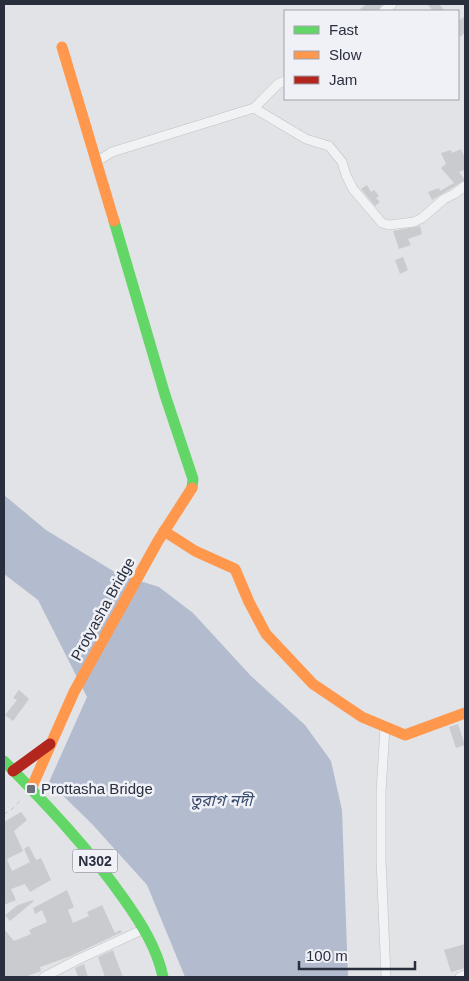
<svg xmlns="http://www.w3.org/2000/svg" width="469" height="981" font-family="Arial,'Noto Sans Bengali',sans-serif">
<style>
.water{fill:#b3bccf}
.building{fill:#cacbce}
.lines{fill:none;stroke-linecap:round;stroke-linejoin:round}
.street-casing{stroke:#c0c1c4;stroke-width:10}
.path{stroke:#c3c4c8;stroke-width:1;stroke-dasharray:4 4;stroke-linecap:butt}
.street{stroke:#f1f2f4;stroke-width:9}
.fast{stroke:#63d668;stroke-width:11}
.slow{stroke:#ff974d;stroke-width:11}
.jam{stroke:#b3261e;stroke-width:11}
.poi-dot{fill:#6a6e79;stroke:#f0f1f6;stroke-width:2}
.labels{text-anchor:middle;stroke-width:5;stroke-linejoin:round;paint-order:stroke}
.shield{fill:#f0f1f6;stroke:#656975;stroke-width:1}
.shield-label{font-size:14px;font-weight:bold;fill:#2a2f3e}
.street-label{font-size:15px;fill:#2a2f3e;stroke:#f0f1f6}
.poi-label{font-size:15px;fill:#2a2f3e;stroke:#f0f1f6;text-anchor:start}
.water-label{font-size:16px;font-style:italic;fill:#384a6e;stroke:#f0f1f6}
</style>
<rect width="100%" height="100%" fill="#e2e3e6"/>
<!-- water -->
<polygon class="water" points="4,495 46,530 118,574 159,587 193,613 251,676 305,725 331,761 342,810 348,977 185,977 147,885 92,824 49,782 87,697 38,600 4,574"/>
<!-- building -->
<g class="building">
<polygon points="366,4 381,4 382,5 378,11 358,11"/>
<polygon points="427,4 439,4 445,11 433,11"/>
<polygon points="465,16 465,33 460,37 458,33 458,21"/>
<polygon points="461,149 465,158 465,170 459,172 465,180 432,200 428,192 439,188 440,191 454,183 441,168 446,164 441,153 451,150 452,153"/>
<polygon points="367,185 371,192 374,190 379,196 376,198 380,202 375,206 361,189"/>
<polygon points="420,226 422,234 408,239 411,245 399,249 393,231"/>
<polygon points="403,257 408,270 400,274 395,260"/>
<polygon points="19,690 29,699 13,721 5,715 17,700 13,698"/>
<polygon points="458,724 465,745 456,748 449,727"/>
<polygon points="21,812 27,820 14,831 23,851 7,859 12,871 30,862 24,849 29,846 36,860 41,858 51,880 30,892 25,884 11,889 16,900 4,905 4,822"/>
<polygon points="67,890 74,907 68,910 73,923 89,916 87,912 102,905 115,933 120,930 122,932 71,956 40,967 41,971 25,977 4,977 4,929 14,941 31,934 29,930 47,922 42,910 35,914 33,908"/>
<polygon points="33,900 34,901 10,921 5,915 18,905"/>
<polygon points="465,944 465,968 451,972 444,950"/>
<polygon points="113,950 115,956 123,977 105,977 98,957"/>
<polygon points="84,964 88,977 78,977 75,968"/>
</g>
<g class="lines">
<defs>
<g id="street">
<polyline points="384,11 392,4"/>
<polyline points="254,108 306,139 329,146 342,162 346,175 353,189 382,223 389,225 414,222 422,218 444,199 454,194 465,186"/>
<polyline points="96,162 112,152 254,108 278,84 285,81"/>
<polyline points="385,727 381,792 381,860 386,977"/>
<polyline points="44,977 77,960 144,929"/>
<polyline points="460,977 465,975"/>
</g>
</defs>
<!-- street casing -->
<use href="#street" class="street-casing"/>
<!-- path -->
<polyline class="path" points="4,814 11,810 22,799"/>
<!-- street -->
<use href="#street" class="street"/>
<!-- fast -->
<g class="fast">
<polyline points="114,221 165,395 193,479 192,488"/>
<path d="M 4,761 C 47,805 89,849 124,899 C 141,923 157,948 163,977"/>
</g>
<!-- slow -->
<g class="slow">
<polyline points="62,47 114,221"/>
<polyline points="164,531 195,551 235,569 249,602 266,634 313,684 362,717 405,735 465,713"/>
<polyline points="31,789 74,692 158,541 192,488"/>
</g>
<!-- jam -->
<polyline class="jam" points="13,771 50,744"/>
</g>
<!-- markers -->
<rect class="poi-dot" x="26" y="784" width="10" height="10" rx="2.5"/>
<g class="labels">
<!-- shield labels -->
<rect class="shield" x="72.5" y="849.5" width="45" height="23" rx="4"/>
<g class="shield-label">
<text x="95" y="866">N302</text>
</g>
<!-- street labels -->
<g class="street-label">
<text transform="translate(103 609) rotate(-61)" y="5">Protyasha Bridge</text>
</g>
<!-- poi labels -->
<g class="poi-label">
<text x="41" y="794">Prottasha Bridge</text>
</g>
<!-- water labels -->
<g class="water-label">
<text x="221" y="806">তুরাগ নদী</text>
</g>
</g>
<!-- border -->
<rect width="469" height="981" fill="none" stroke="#2a2f3e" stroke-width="10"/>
<!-- legend -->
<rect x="284" y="10" width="175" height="90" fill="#f0f1f6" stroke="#a1a3ac"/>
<rect x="294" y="26" width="25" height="8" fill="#63d668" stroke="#a1a3ac"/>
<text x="329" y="35" font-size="15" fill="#2a2f3e">Fast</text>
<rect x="294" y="51" width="25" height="8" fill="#ff974d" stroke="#a1a3ac"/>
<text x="329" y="60" font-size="15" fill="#2a2f3e">Slow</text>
<rect x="294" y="76" width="25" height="8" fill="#b3261e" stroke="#a1a3ac"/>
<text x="329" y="85" font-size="15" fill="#2a2f3e">Jam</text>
<!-- scale -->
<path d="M299 961v8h116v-8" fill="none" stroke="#2a2f3e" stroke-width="2.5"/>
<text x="306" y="961" font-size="15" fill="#2a2f3e" stroke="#f0f1f6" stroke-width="4" paint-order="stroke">100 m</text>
</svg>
